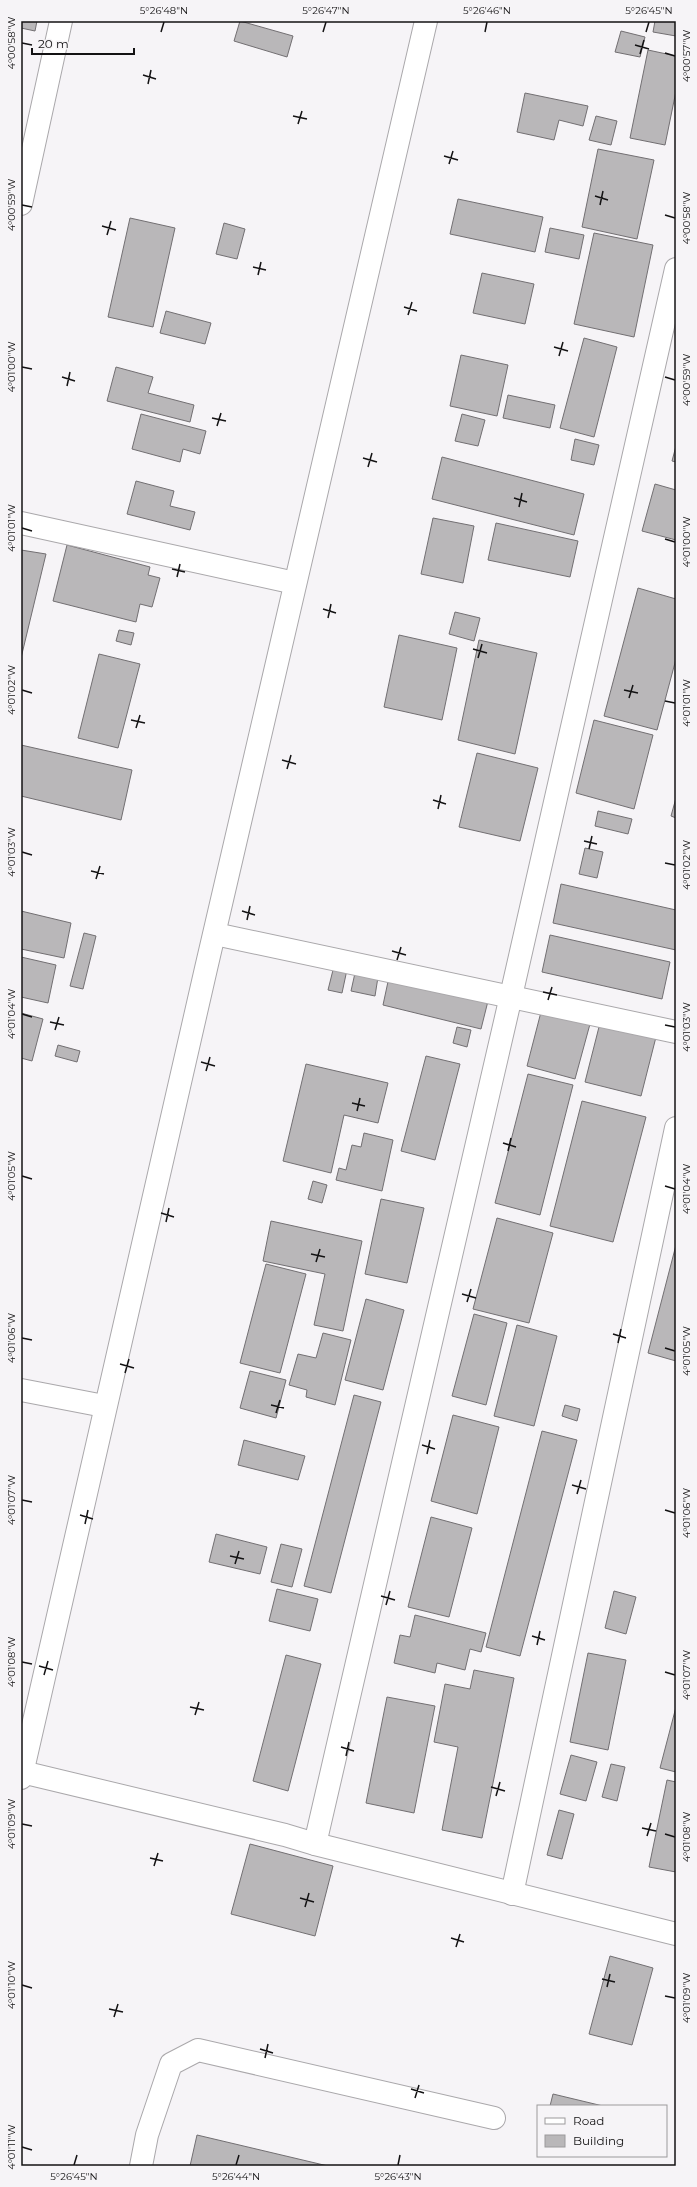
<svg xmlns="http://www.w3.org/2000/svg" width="697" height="2187" font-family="Montserrat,sans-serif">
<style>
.building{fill:#b9b7b9;stroke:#726f72}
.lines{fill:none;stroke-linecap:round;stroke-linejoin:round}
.minor-casing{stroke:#aaa8ab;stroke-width:24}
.minor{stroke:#fff;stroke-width:22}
.ticks{fill:none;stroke:#131213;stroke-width:1.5}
.neatline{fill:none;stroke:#131213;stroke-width:1.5}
.ticks-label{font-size:10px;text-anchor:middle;fill:#131213}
</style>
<rect width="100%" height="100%" fill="#f6f4f7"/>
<!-- building -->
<g class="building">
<polygon points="21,21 37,21 35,31 21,28"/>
<polygon points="240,21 293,36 287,57 234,41"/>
<polygon points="655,21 676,21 676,36 653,32"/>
<polygon points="621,31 645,37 640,57 615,52"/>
<polygon points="648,50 676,56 676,91 665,145 630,138"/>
<polygon points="525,93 588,106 583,126 559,120 554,140 517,132"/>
<polygon points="596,116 617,121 611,145 589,140"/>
<polygon points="598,149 654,160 637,239 582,227"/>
<polygon points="458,199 543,217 535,252 450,234"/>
<polygon points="130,218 175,228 153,327 108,317"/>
<polygon points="224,223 245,229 237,259 216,254"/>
<polygon points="550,228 584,235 579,259 545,252"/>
<polygon points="594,233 653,245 634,337 574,324"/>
<polygon points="482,273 534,284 525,324 473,313"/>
<polygon points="166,311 211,323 205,344 160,333"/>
<polygon points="584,338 617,347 594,437 560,428"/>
<polygon points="461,355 508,365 497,416 450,406"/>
<polygon points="116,367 153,377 148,393 194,405 190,422 107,401"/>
<polygon points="508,395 555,405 550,428 503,418"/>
<polygon points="141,414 206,431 200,454 183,449 180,462 132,449"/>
<polygon points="462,414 485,420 478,446 455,441"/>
<polygon points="575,439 599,445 594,465 571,460"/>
<polygon points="676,446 676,462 672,461"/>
<polygon points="442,457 584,494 574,535 432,499"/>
<polygon points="136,481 174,491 170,506 195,512 190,530 127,514"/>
<polygon points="655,484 676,490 676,540 642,531"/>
<polygon points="433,518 474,526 463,583 421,574"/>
<polygon points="496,523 578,541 570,577 488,560"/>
<polygon points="67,545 150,567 148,575 160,578 152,607 140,604 136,622 53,601"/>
<polygon points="21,550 46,554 21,658"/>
<polygon points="638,588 676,599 676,659 657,730 604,716"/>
<polygon points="455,612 480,618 474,641 449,634"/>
<polygon points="119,630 134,633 131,645 116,641"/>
<polygon points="399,635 457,648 442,720 384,707"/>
<polygon points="479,640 537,653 515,754 458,740"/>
<polygon points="99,654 140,664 118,748 78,738"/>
<polygon points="594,720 653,735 634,809 576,793"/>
<polygon points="21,745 132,770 121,820 21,796"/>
<polygon points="477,753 538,768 520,841 459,827"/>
<polygon points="676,798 676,818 671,816"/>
<polygon points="598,811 632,819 628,834 595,826"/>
<polygon points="585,848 603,852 597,878 579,874"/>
<polygon points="561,884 676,910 676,950 553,923"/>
<polygon points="21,911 71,923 64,958 21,949"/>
<polygon points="84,933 96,936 83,989 70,986"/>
<polygon points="550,935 670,962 662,999 542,972"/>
<polygon points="21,957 56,965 48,1003 21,997"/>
<polygon points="335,962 348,965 342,993 328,990"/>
<polygon points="355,973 378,977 375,996 351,991"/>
<polygon points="389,977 488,1001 481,1029 383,1005"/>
<polygon points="541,1012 590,1024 575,1079 527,1066"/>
<polygon points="21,1013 43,1019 32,1061 21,1058"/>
<polygon points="600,1023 656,1037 641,1096 585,1082"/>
<polygon points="457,1027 471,1030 467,1047 453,1043"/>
<polygon points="58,1045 80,1051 77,1062 55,1056"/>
<polygon points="426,1056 460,1064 435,1160 401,1151"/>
<polygon points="306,1064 388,1083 378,1123 344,1115 331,1173 283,1161"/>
<polygon points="528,1074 573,1085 540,1215 495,1203"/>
<polygon points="582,1101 646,1117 613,1242 550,1226"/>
<polygon points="364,1133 393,1140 382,1191 336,1180 339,1168 346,1170 352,1145 361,1147"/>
<polygon points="313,1181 327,1185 322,1203 308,1199"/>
<polygon points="381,1199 424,1208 407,1283 365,1274"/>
<polygon points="497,1218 553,1233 529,1323 473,1309"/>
<polygon points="271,1221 362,1241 343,1331 314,1325 325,1274 263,1261"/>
<polygon points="676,1245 676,1361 648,1353"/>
<polygon points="266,1264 306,1274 280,1373 240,1363"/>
<polygon points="366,1299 404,1310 383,1390 345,1380"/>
<polygon points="474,1314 507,1323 486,1405 452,1396"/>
<polygon points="517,1325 557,1336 534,1426 494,1416"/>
<polygon points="323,1333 351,1340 335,1405 306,1397 307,1390 289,1385 298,1354 316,1358"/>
<polygon points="250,1371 286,1380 276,1418 240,1408"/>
<polygon points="354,1395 381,1402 331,1593 304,1586"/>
<polygon points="565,1405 580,1409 577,1421 562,1416"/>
<polygon points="453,1415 499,1427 477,1514 431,1501"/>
<polygon points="542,1431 577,1440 520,1656 486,1647"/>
<polygon points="244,1440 305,1456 298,1480 238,1465"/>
<polygon points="431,1517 472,1528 449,1617 408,1607"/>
<polygon points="216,1534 267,1547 260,1574 209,1562"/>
<polygon points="281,1544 302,1549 292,1587 271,1582"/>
<polygon points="277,1589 318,1599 310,1631 269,1621"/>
<polygon points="614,1591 636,1597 626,1634 605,1628"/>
<polygon points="415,1615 486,1633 481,1652 470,1649 465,1670 437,1663 435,1673 394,1663 400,1635 410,1637"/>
<polygon points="588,1653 626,1660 608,1750 570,1742"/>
<polygon points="286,1655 321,1664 288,1791 253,1781"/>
<polygon points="474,1670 514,1678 482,1838 442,1830 458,1747 434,1742 445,1684 470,1689"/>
<polygon points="387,1697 435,1706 414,1813 366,1803"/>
<polygon points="676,1707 676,1772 660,1768"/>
<polygon points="571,1755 597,1762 586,1801 560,1794"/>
<polygon points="611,1764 625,1767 617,1801 602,1797"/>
<polygon points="667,1780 676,1782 676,1872 649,1867"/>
<polygon points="559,1810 574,1814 562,1859 547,1855"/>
<polygon points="250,1844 333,1866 315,1936 231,1914"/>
<polygon points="610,1956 653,1968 632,2045 589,2034"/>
<polygon points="553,2094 603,2106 550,2106"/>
<polygon points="197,2135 328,2166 190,2166"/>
</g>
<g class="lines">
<defs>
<g id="minor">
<polyline points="21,204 61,21"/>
<polyline points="21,523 295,583"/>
<polyline points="215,934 676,1032"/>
<polyline points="21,1390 104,1406"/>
<polyline points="22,1772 285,1835 315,1844 676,1934"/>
<path d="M 21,1778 C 154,1192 289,606 426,21"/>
<polyline points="315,1844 511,996 676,269"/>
<polyline points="512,1894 676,1128"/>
<polyline points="141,2166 147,2135 171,2064 198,2050 494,2118"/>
</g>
</defs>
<!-- minor casing -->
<use href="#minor" class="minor-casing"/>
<!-- minor -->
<use href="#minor" class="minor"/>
</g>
<!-- ticks -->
<path class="ticks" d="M 161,32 L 164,22M 323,32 L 326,22M 485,32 L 487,22M 646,32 L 649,22M 22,43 L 32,45M 635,45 L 649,49M 665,53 L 675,56M 640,54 L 644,40M 143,75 L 156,79M 148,84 L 151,70M 293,116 L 307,119M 298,124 L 302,111M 444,156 L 458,160M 449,164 L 453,151M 595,196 L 608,200M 22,205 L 32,207M 600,205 L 603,191M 665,215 L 675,218M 102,226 L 116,230M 107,235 L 111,221M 253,267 L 266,270M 258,275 L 261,262M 404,307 L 417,311M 408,315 L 412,302M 554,347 L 568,351M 559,356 L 563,342M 22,367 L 32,369M 62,377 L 75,381M 665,377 L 675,380M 67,386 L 70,372M 212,418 L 226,421M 217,426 L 221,413M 363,458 L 377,462M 368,467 L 372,453M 514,498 L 527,502M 519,507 L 522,493M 22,528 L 32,531M 665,539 L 675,542M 172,569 L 185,572M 177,577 L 180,564M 323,609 L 336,613M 328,618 L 331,604M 473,649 L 487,653M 478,658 L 482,644M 22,690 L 32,693M 624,690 L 638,693M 629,698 L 633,685M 665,701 L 675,703M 131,720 L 145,723M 136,728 L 140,715M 282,760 L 296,764M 287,769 L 291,755M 433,800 L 446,804M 438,809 L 441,795M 584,841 L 597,844M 589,849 L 592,836M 22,852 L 32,855M 665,863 L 675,865M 91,871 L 104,874M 96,879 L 100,866M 242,911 L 255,915M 247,920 L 250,906M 392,951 L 406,955M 397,960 L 401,947M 543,992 L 557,995M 548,1000 L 552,987M 22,1014 L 32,1017M 50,1022 L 64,1025M 665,1025 L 675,1027M 55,1030 L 59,1017M 201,1062 L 215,1066M 206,1071 L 210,1057M 352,1103 L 365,1106M 357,1111 L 360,1098M 503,1143 L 516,1147M 508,1151 L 511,1138M 22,1176 L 32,1179M 665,1186 L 675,1189M 161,1213 L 174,1217M 166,1222 L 169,1208M 311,1254 L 325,1257M 316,1262 L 320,1249M 462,1294 L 476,1298M 467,1302 L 471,1289M 613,1334 L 626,1338M 22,1338 L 32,1340M 618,1343 L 621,1329M 665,1348 L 675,1351M 120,1364 L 134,1368M 125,1373 L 129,1359M 271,1405 L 284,1408M 276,1413 L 280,1400M 422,1445 L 435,1449M 427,1454 L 430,1440M 572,1485 L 586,1489M 577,1494 L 581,1480M 22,1500 L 32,1502M 665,1510 L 675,1513M 80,1515 L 93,1519M 85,1524 L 88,1510M 230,1556 L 244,1559M 235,1564 L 239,1551M 381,1596 L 395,1600M 386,1605 L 390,1591M 532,1636 L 545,1640M 537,1645 L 540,1631M 22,1662 L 32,1664M 39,1666 L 53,1670M 665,1672 L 675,1675M 44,1675 L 48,1661M 190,1707 L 204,1710M 195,1715 L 199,1702M 341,1747 L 354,1751M 346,1756 L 349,1742M 491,1787 L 505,1791M 496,1796 L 500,1782M 22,1824 L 32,1826M 642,1828 L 656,1831M 665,1834 L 675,1837M 647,1836 L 651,1823M 150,1858 L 163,1861M 154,1866 L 158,1853M 300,1898 L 314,1902M 305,1907 L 309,1893M 451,1938 L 464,1942M 456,1947 L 460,1934M 602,1979 L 615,1982M 22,1985 L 32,1988M 607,1987 L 610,1974M 665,1996 L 675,1998M 109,2009 L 123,2012M 114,2017 L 118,2004M 260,2049 L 273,2053M 265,2058 L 268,2044M 411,2089 L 424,2093M 415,2098 L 419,2085M 22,2147 L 32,2150M 74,2165 L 77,2155M 236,2165 L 239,2155M 398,2165 L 400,2155"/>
<!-- border -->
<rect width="697" height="2187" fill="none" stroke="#f6f4f7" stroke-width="44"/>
<!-- legend -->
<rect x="537" y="2105" width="130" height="52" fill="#f6f4f7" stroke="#9b9a9c"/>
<rect x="545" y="2118" width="20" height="6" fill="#ffffff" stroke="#9b9a9c"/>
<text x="573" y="2125" font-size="12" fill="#131213">Road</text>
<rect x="545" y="2135" width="20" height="12" fill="#b9b7b9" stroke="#9b9a9c"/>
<text x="573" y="2145" font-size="12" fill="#131213">Building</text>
<!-- scale -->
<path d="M32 48v6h102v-6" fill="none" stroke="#131213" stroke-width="2"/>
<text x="38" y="48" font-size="12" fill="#131213" stroke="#f6f4f7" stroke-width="3" paint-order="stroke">20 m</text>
<rect x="22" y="22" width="653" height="2143" class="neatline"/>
<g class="ticks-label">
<text x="164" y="14">5°26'48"N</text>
<text x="326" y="14">5°26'47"N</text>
<text x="487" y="14">5°26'46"N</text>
<text x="649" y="14">5°26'45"N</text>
<text transform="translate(11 43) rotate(-90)" y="4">4°00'58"W</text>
<text transform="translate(686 56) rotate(-90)" y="4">4°00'57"W</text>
<text transform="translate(11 205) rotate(-90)" y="4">4°00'59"W</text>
<text transform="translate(686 218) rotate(-90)" y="4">4°00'58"W</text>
<text transform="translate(11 367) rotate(-90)" y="4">4°01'00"W</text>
<text transform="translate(686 380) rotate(-90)" y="4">4°00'59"W</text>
<text transform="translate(11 528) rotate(-90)" y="4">4°01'01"W</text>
<text transform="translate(686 542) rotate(-90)" y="4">4°01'00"W</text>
<text transform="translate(11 690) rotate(-90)" y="4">4°01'02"W</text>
<text transform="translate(686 703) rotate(-90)" y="4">4°01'01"W</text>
<text transform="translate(11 852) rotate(-90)" y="4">4°01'03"W</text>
<text transform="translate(686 865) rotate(-90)" y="4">4°01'02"W</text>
<text transform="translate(11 1014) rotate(-90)" y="4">4°01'04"W</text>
<text transform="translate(686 1027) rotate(-90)" y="4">4°01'03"W</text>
<text transform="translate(11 1176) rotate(-90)" y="4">4°01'05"W</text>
<text transform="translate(686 1189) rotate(-90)" y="4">4°01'04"W</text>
<text transform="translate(11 1338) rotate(-90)" y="4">4°01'06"W</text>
<text transform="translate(686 1351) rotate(-90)" y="4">4°01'05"W</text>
<text transform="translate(11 1500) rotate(-90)" y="4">4°01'07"W</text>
<text transform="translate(686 1513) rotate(-90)" y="4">4°01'06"W</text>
<text transform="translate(11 1662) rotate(-90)" y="4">4°01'08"W</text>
<text transform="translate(686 1675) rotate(-90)" y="4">4°01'07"W</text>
<text transform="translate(11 1824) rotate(-90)" y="4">4°01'09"W</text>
<text transform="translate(686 1837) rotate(-90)" y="4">4°01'08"W</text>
<text transform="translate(11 1985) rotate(-90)" y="4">4°01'10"W</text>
<text transform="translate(686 1998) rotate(-90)" y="4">4°01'09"W</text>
<text transform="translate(11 2147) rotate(-90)" y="4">4°01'11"W</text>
<text x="74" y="2180">5°26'45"N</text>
<text x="236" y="2180">5°26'44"N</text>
<text x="398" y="2180">5°26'43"N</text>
</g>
</svg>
